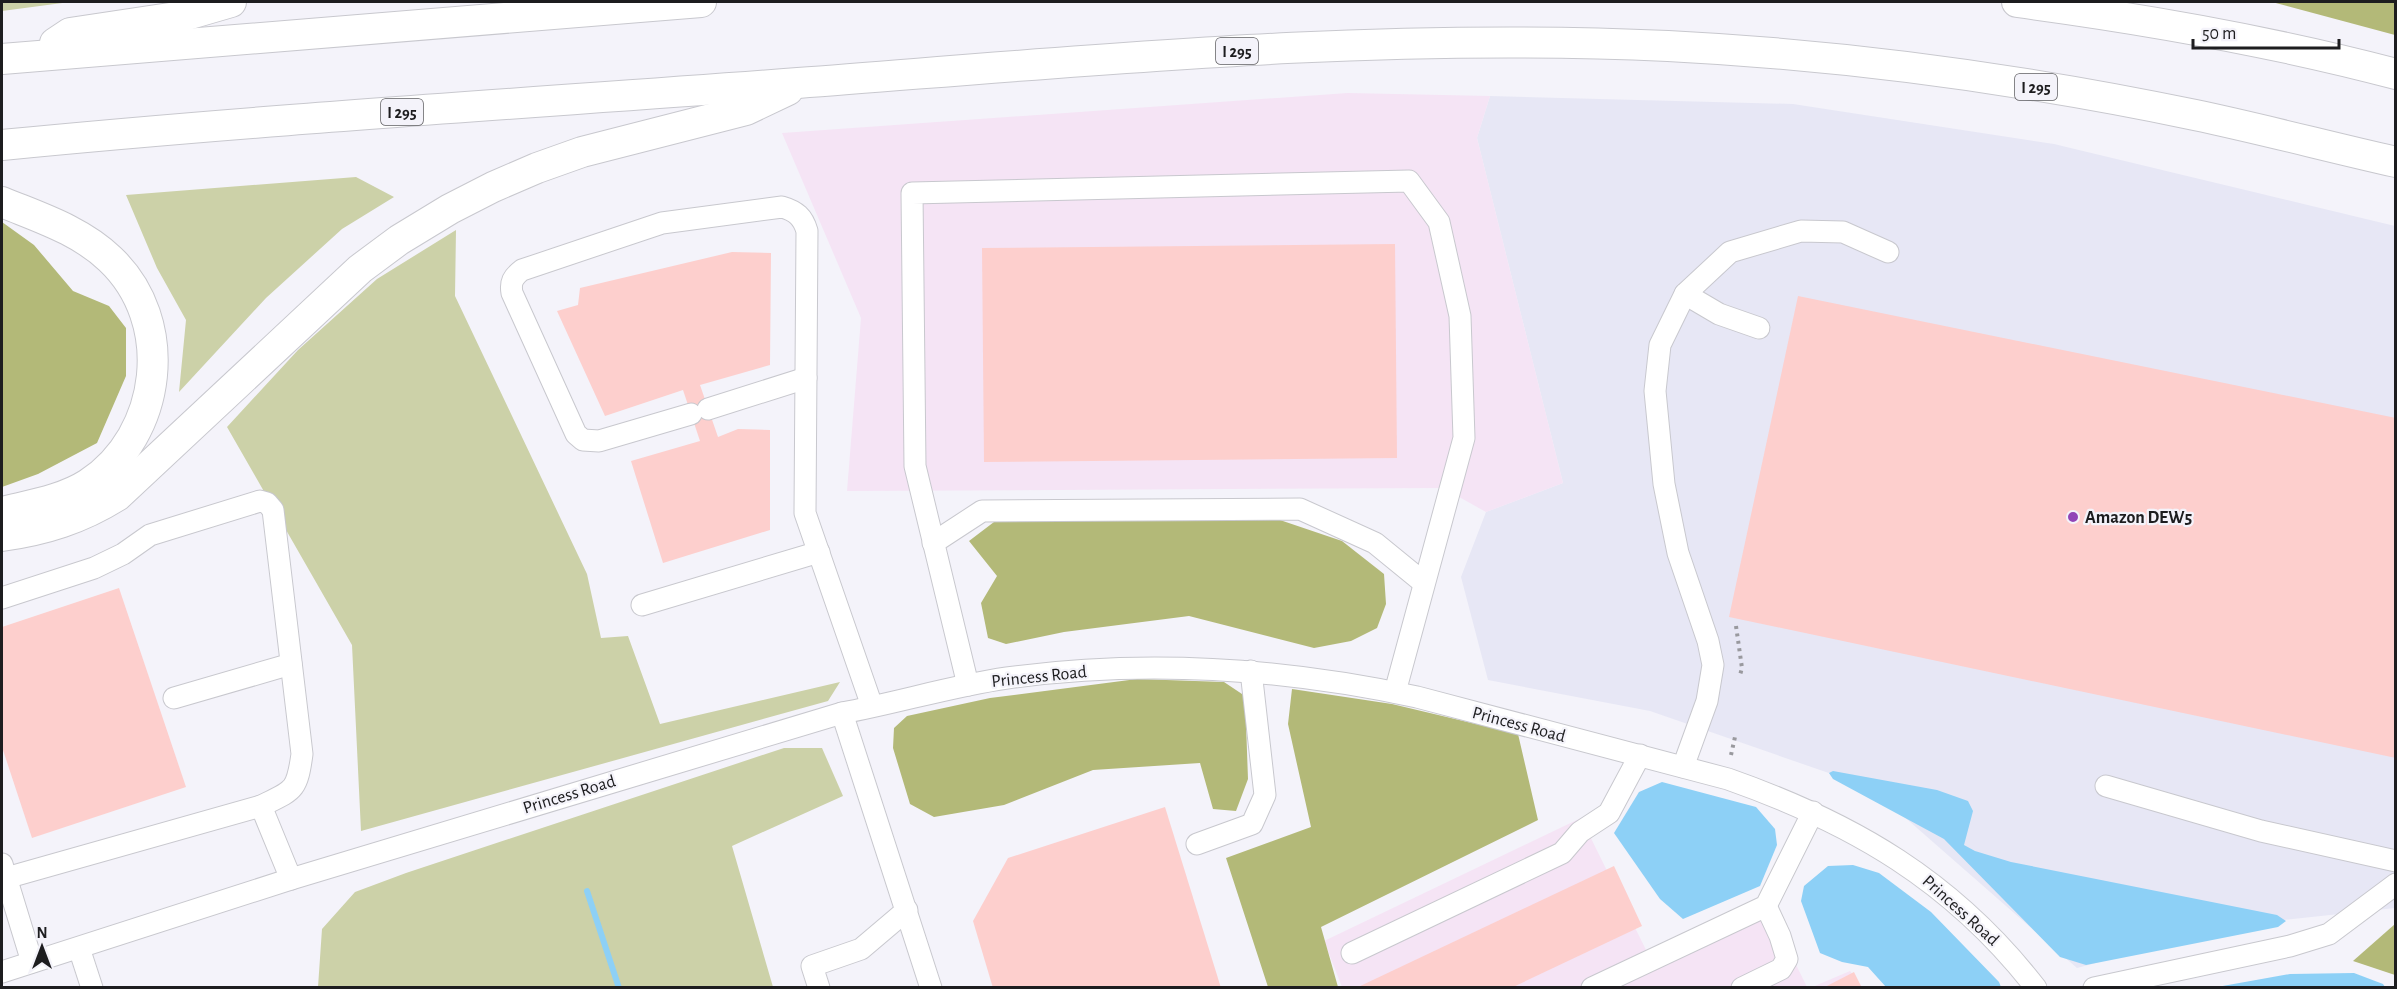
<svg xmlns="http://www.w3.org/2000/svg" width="2397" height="989" font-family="'Alegreya Sans',sans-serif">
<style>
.built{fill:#e7e7f5}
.industrial{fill:#f5e4f5}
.green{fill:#ccd1a8}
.forest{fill:#b3b978}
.water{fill:#8dd0f6}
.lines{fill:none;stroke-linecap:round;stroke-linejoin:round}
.stream{stroke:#8dd0f6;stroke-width:6}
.building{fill:#fdcfcd}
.minor-casing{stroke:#c8c8ce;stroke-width:23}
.highway-casing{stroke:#c8c8ce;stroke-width:32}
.path{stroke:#99999e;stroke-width:4;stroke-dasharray:3 4.5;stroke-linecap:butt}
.minor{stroke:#fff;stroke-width:21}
.highway{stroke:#fff;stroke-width:30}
.poi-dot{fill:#9145b7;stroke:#f4f3fa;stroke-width:2}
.labels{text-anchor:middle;stroke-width:4.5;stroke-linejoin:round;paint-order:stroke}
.shield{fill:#f4f3fa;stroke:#5e5d61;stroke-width:1.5}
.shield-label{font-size:16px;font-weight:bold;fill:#1d1d1f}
.poi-label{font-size:18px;font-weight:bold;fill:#1d1d1f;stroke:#f4f3fa;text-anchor:start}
.street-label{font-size:18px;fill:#1d1d1f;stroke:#f4f3fa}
</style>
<rect width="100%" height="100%" fill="#f4f3fa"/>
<!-- built -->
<polygon class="built" points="1490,96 1793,104 2054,144 2395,226 2395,908 2238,925 2077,968 1901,814 1846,779 1650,711 1488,680 1461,577 1486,512 1563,483 1477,138"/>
<!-- industrial -->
<g class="industrial">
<polygon points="1348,93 1490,96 1477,138 1563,483 1486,512 1443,488 847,491 861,318 782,133"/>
<polygon points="1581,818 1648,954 1765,902 1807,987 1342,987 1324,941"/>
<polygon points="1850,971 1862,987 1810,988"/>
</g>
<!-- green -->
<g class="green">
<polygon points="2,2 70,2 2,11"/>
<polygon points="356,177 394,197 342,229 266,298 179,392 186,320 157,268 126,195"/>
<polygon points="456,230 455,296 587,574 601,638 628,636 660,724 840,682 828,701 361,831 352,645 227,427 298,350 377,279"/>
<polygon points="784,748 822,748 843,796 732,846 773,987 318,987 322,929 355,892 406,873"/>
</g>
<!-- forest -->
<g class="forest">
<polygon points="2272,2 2395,2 2395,35"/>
<polygon points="2,222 34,245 73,291 109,306 126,328 126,376 97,443 38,474 2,487"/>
<polygon points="1113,518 1274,518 1342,541 1384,574 1386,604 1377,628 1351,641 1314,648 1189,616 1064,632 1006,644 988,638 981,603 997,576 969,541 994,522"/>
<polygon points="1137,679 1224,682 1245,696 1248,779 1236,811 1213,809 1200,763 1093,770 1004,805 934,817 910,804 893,748 894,728 907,716 990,698"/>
<polygon points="1292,689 1392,704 1518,734 1538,820 1321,927 1338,987 1268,987 1226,858 1311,827 1288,724"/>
<polygon points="2395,924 2395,975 2353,961"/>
</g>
<!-- water -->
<g class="water">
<polygon points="1833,771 1937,790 1968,801 1973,811 1964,845 1975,851 2011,862 2277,915 2286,921 2278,927 2086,965 2060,957 1944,839 1833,779 1829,773"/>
<polygon points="1662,782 1756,807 1775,829 1777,845 1760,886 1683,919 1660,899 1614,833 1639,792"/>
<polygon points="1853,865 1879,873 1931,912 1999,982 2001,987 1886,987 1868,967 1842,962 1820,953 1801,901 1804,886 1828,866"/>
<polygon points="2354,973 2383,984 2385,987 2217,987 2290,974"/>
</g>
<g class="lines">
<!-- stream -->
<polyline class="stream" points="587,891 619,988"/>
</g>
<!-- building -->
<g class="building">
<polygon points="1395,244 1397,458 984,462 982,248"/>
<polygon points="732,252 771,253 770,365 700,385 718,437 738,429 770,430 770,530 663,563 631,461 700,441 683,390 605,416 557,311 578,305 580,288"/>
<polygon points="1798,296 2396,418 2396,758 1729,617"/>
<polygon points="119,588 186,787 32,838 2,747 2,627"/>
<polygon points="1165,807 1221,988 993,988 973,921 1008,858"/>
<polygon points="1614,866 1642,926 1511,988 1356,988"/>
<polygon points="1854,972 1862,988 1823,988"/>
</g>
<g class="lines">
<defs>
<g id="minor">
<polyline points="1685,294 1719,314 1759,328"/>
<polyline points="708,409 806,378"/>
<path d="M 691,414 L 599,441 L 583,440 L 576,434 L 512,293 C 510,282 513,277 522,270 L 662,223 L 782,207 C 796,211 803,217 807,231 L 805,513 L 872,706"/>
<polyline points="933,543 982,511 1300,509 1375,543 1424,583"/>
<path d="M 2,598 L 94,568 L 123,554 L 150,535 L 260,501 L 267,503 L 273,510 L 302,754 C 297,791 294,790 261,806"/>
<polyline points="642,605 819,552"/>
<polyline points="968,685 915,466 912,193 1409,181 1439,222 1460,316 1464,438 1395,692"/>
<polyline points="174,698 291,664"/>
<polyline points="842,713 931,988"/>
<polyline points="1683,767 1707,701 1713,665 1708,641 1678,553 1664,484 1655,391 1660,345 1685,294 1730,252 1801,231 1843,232 1888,252"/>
<polyline points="2106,786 2261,831 2396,861"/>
<polyline points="1197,844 1252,824 1265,795 1251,671"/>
<polyline points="2,864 32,962"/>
<polyline points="6,878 261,806 291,879"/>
<polyline points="79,948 92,988"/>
<polyline points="1352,953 1562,853 1580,832 1609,813 1640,755"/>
<path d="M 2,972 L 291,879 L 842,713 C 897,703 951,686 1007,678 C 1144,659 1282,668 1417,697 L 1728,779 C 1853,823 1953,881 2036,988"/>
<polyline points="819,988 812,966 861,949 907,910"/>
<polyline points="1592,988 1766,906 1813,812"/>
<polyline points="1742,988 1781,969 1787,959 1780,936 1766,906"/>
<polyline points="2094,988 2290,946 2329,934 2396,884"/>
</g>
<g id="highway">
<path d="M 2017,2 C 2145,19 2271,41 2396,74"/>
<polyline points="55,43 70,33 183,16 231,2"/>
<polyline points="2,59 701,2"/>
<path d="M 2,145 C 267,119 532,103 798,83 C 1087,61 1377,32 1668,46 C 1844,55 2022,79 2195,115 C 2262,129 2329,147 2396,162"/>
<path d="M 2,202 C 38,217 80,230 110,259 C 176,321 163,435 88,484 C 63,500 30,505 2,512"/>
<path d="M 2,536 C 45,530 80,519 117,496 L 360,269 L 399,240 L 450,209 L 493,187 L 537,168 L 582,152 L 746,110 L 788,90"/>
</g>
</defs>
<!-- minor casing -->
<use href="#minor" class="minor-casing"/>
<!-- highway casing -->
<use href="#highway" class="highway-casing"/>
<!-- path -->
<g class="path">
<polyline points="1736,626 1742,668 1740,675"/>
<polyline points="1731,755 1735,737"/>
</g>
<!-- minor -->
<use href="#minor" class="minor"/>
<!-- highway -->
<use href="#highway" class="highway"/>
</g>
<!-- markers -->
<circle class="poi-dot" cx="2073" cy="517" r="6"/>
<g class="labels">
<!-- shield labels -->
<g class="shield">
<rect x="1216" y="38" width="42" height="26" rx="4.5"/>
<rect x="2015" y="74" width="42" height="26" rx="4.5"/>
<rect x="381" y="99" width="42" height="26" rx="4.5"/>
</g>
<g class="shield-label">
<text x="1237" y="57">I 295</text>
<text x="2036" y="93">I 295</text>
<text x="402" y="118">I 295</text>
</g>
<!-- poi labels -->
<g class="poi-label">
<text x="2085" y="523">Amazon DEW5</text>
</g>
<!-- street labels -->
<g class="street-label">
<text transform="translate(1039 676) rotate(-6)" y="6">Princess Road</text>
<text transform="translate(1519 724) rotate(15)" y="6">Princess Road</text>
<text transform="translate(569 794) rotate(-17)" y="6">Princess Road</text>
<text transform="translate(1961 910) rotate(42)" y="6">Princess Road</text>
</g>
</g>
<!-- border -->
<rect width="2397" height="989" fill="none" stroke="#1d1d1f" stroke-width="6"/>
<!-- north arrow -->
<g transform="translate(42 947)" stroke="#f4f3fa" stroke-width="4.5" paint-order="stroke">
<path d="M0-4.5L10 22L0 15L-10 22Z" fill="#1d1d1f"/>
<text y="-9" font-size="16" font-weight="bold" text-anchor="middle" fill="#1d1d1f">N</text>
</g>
<!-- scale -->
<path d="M2193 39v9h146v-9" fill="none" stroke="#1d1d1f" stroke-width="3"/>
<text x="2202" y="39" font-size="18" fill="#1d1d1f" stroke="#f4f3fa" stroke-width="4.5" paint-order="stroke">50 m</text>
</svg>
